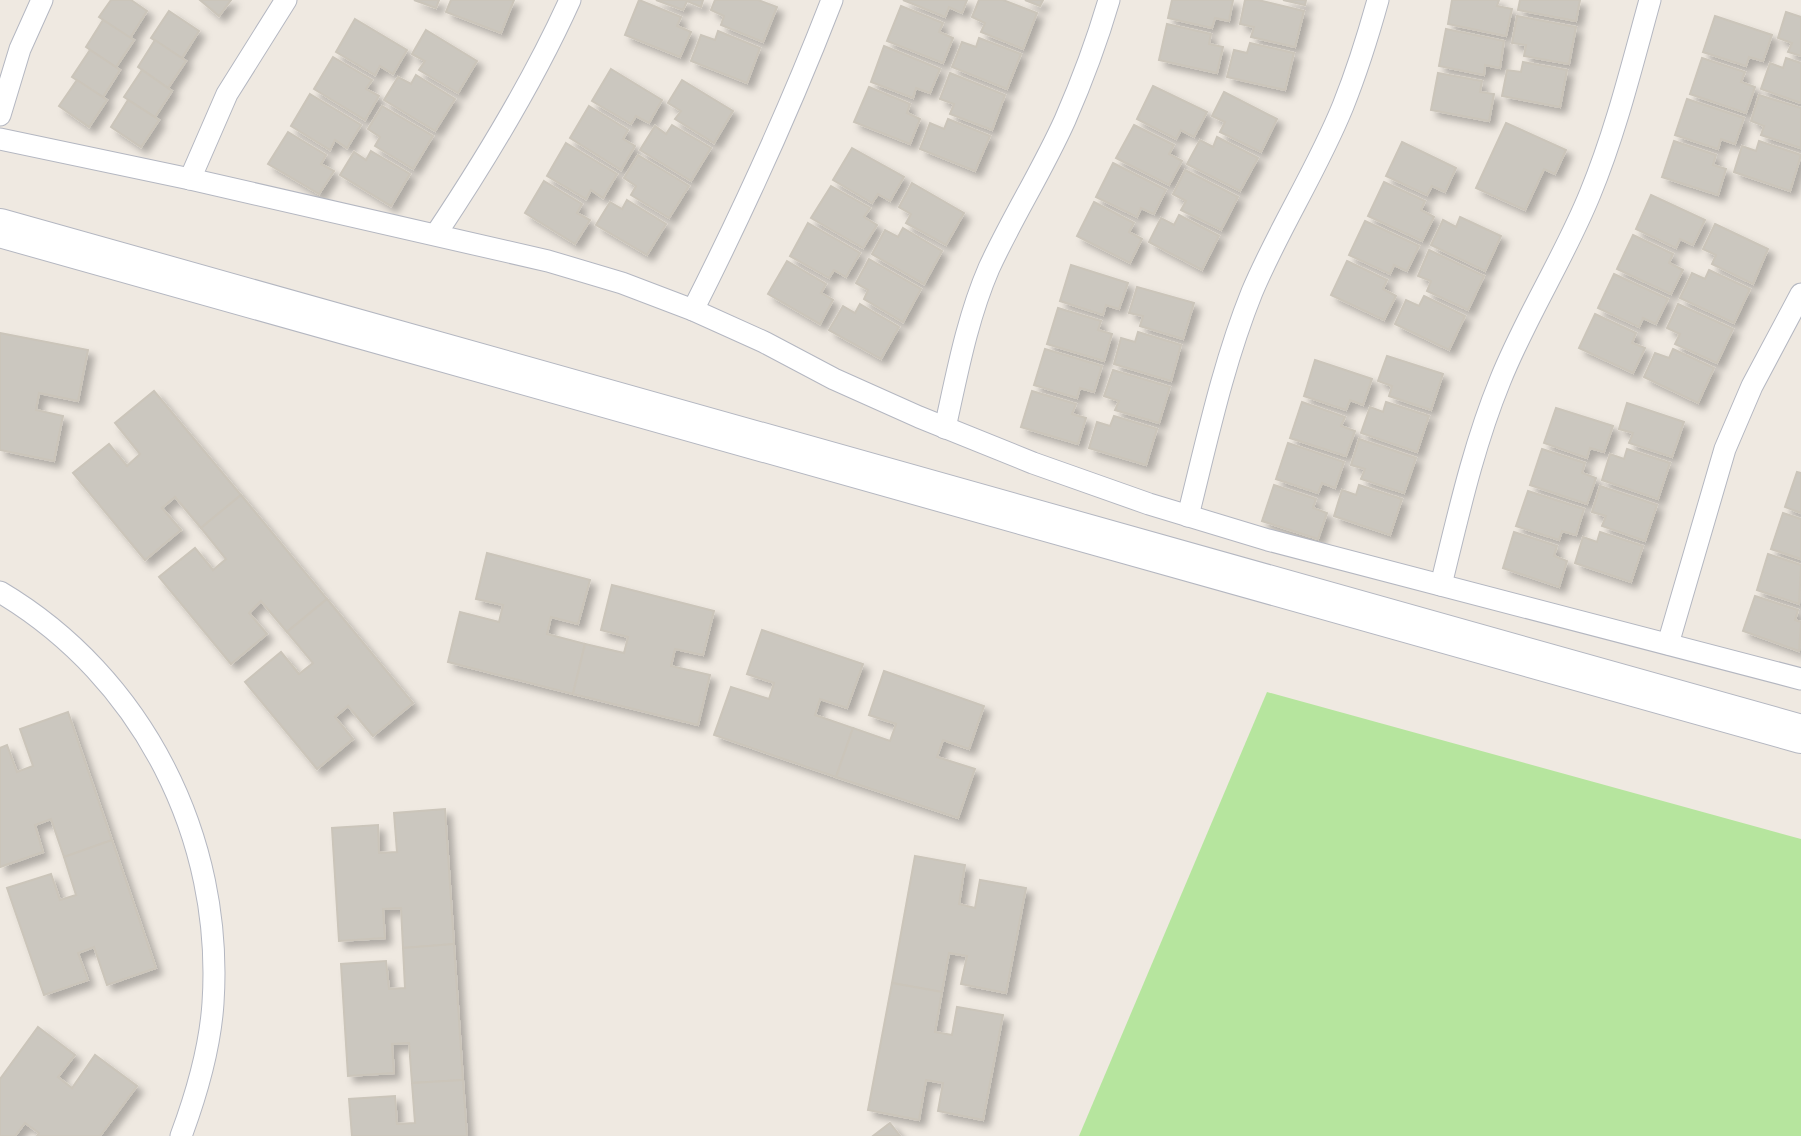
<svg xmlns="http://www.w3.org/2000/svg" width="1801" height="1136" font-family="'Nunito Sans',sans-serif">
<style>
.green{fill:#b6e59e}
.building{fill:#cbc7bf;stroke:#cbc5ba;stroke-width:2;filter:url(#shadow)}
.lines{fill:none;stroke-linecap:round;stroke-linejoin:round}
.lane-casing{stroke:#b4b7c1;stroke-width:23}
.street-casing{stroke:#b4b7c1;stroke-width:40}
.lane{stroke:#fff;stroke-width:21}
.street{stroke:#fff;stroke-width:38}
</style>
<defs>
<filter id="shadow"><feDropShadow dx="6" dy="6" stdDeviation="3.5" flood-color="#0004"/></filter>
</defs>
<rect width="100%" height="100%" fill="#efe9e1"/>
<!-- green -->
<polygon class="green" points="1267,692 1801,839 1801,1136 1079,1136"/>
<!-- building -->
<g class="building">
<polygon points="111,0 131,0 147,11 130,38 99,17"/>
<polygon points="200,0 231,0 219,16"/>
<polygon points="414,0 439,0 436,8"/>
<polygon points="451,0 514,0 501,33 446,12"/>
<polygon points="639,0 681,17 677,26 691,32 680,57 625,35"/>
<polygon points="656,0 703,0 701,7 687,1 683,10"/>
<polygon points="715,0 758,0 777,7 763,42 721,25 724,16 711,10"/>
<polygon points="903,0 967,0 962,13 949,7 945,17"/>
<polygon points="979,0 1003,0 1037,13 1023,49 981,32 985,23 972,17"/>
<polygon points="1025,0 1043,0 1040,6"/>
<polygon points="1172,0 1233,0 1229,21 1215,18 1212,28 1168,18"/>
<polygon points="1245,0 1258,0 1304,11 1295,47 1251,37 1254,27 1240,24"/>
<polygon points="1283,0 1306,0 1305,5"/>
<polygon points="1452,0 1499,0 1497,6 1512,9 1506,36 1448,24"/>
<polygon points="1520,0 1580,0 1576,21 1518,10"/>
<polygon points="901,6 943,23 939,32 953,38 943,63 887,41"/>
<polygon points="169,11 199,31 182,58 151,38"/>
<polygon points="1786,12 1801,17 1801,56 1788,52 1792,43 1778,38"/>
<polygon points="1517,16 1576,27 1569,64 1524,56 1526,45 1512,43"/>
<polygon points="1715,16 1772,35 1763,61 1749,57 1746,66 1703,52"/>
<polygon points="355,19 407,50 393,74 380,66 375,75 336,52"/>
<polygon points="103,20 134,40 116,67 86,47"/>
<polygon points="1167,24 1211,34 1209,44 1223,47 1217,73 1159,60"/>
<polygon points="1446,29 1504,41 1500,68 1485,65 1484,75 1439,66"/>
<polygon points="426,30 477,61 458,93 419,70 425,61 412,54"/>
<polygon points="718,31 760,48 747,83 691,61 701,35 715,40"/>
<polygon points="979,38 1021,54 1007,89 952,67 962,42 976,47"/>
<polygon points="155,40 186,61 168,88 138,67"/>
<polygon points="1250,43 1294,53 1285,90 1227,77 1234,50 1247,53"/>
<polygon points="884,46 940,69 930,93 916,88 913,98 871,82"/>
<polygon points="90,50 120,70 103,97 72,77"/>
<polygon points="333,57 372,80 366,89 379,96 365,120 314,89"/>
<polygon points="1702,58 1745,72 1741,82 1755,87 1746,113 1690,94"/>
<polygon points="1786,58 1801,63 1801,103 1761,89 1770,63 1783,68"/>
<polygon points="1523,62 1567,70 1560,107 1502,96 1507,70 1521,72"/>
<polygon points="611,69 662,100 649,123 636,116 631,124 592,101"/>
<polygon points="142,70 172,91 155,117 124,97"/>
<polygon points="950,73 1005,95 992,130 950,114 954,104 940,99"/>
<polygon points="1438,73 1482,81 1480,92 1494,94 1489,121 1431,110"/>
<polygon points="416,75 455,99 435,131 384,100 398,77 411,84"/>
<polygon points="77,80 107,100 89,127 59,106"/>
<polygon points="682,80 733,111 714,143 675,119 681,111 668,103"/>
<polygon points="1153,86 1207,112 1194,137 1181,130 1176,139 1137,119"/>
<polygon points="869,87 910,104 907,113 920,119 910,144 854,122"/>
<polygon points="1224,92 1277,119 1261,152 1220,132 1225,122 1212,116"/>
<polygon points="310,94 361,125 347,148 335,140 330,150 291,126"/>
<polygon points="1759,95 1801,108 1801,148 1761,135 1764,126 1751,121"/>
<polygon points="1687,99 1744,118 1735,144 1721,139 1718,149 1675,135"/>
<polygon points="128,100 159,120 141,147 111,127"/>
<polygon points="382,106 433,136 413,169 375,146 380,137 368,129"/>
<polygon points="589,106 628,130 623,139 635,146 621,170 570,138"/>
<polygon points="948,119 990,136 975,171 920,149 930,123 944,129"/>
<polygon points="1506,123 1566,150 1555,174 1544,169 1525,210 1476,188"/>
<polygon points="672,125 711,148 691,181 640,150 655,126 666,134"/>
<polygon points="1134,125 1174,145 1169,154 1182,161 1169,185 1116,158"/>
<polygon points="288,132 326,155 321,164 334,171 319,194 268,164"/>
<polygon points="1217,137 1258,158 1240,191 1187,164 1200,140 1213,147"/>
<polygon points="1674,141 1716,155 1713,165 1726,169 1718,195 1662,177"/>
<polygon points="1759,141 1801,155 1790,191 1734,172 1742,146 1756,151"/>
<polygon points="1402,142 1456,168 1445,192 1432,186 1427,195 1386,176"/>
<polygon points="566,143 617,174 603,198 591,190 586,199 547,176"/>
<polygon points="852,148 904,177 890,201 878,194 872,203 833,180"/>
<polygon points="371,151 410,174 391,206 340,175 354,152 366,160"/>
<polygon points="638,155 689,186 669,218 631,195 636,186 624,178"/>
<polygon points="1113,163 1166,190 1154,214 1141,208 1137,217 1096,197"/>
<polygon points="1185,170 1238,197 1221,230 1181,210 1186,201 1173,194"/>
<polygon points="544,181 582,204 577,213 590,220 575,244 525,213"/>
<polygon points="1384,182 1425,201 1421,210 1434,217 1422,241 1368,216"/>
<polygon points="912,183 964,213 946,245 906,223 911,214 899,207"/>
<polygon points="831,186 870,208 864,217 877,225 863,248 811,218"/>
<polygon points="1651,195 1705,220 1693,245 1680,239 1676,248 1636,229"/>
<polygon points="627,200 666,224 647,255 596,225 610,202 622,209"/>
<polygon points="1094,202 1134,223 1129,232 1142,239 1130,263 1077,236"/>
<polygon points="1179,215 1219,236 1202,270 1149,242 1161,218 1174,225"/>
<polygon points="1460,217 1501,236 1485,271 1431,245 1443,220 1456,227"/>
<polygon points="1365,221 1419,246 1407,271 1394,265 1390,274 1349,255"/>
<polygon points="808,223 860,253 846,277 834,270 829,278 790,256"/>
<polygon points="1715,224 1768,249 1753,284 1712,264 1716,255 1703,249"/>
<polygon points="903,228 942,251 924,284 872,254 885,230 898,237"/>
<polygon points="1633,235 1673,254 1669,263 1683,270 1671,294 1617,269"/>
<polygon points="1429,250 1484,276 1468,310 1427,291 1431,281 1418,276"/>
<polygon points="869,259 921,289 903,322 864,299 868,290 856,283"/>
<polygon points="787,261 826,284 821,293 833,300 820,324 768,294"/>
<polygon points="1347,261 1387,280 1383,289 1396,296 1384,320 1331,295"/>
<polygon points="1071,265 1128,283 1119,309 1106,305 1103,315 1060,301"/>
<polygon points="1709,270 1750,289 1734,323 1680,298 1692,273 1705,279"/>
<polygon points="1614,274 1668,299 1656,324 1643,318 1639,327 1598,308"/>
<polygon points="1137,287 1194,303 1183,339 1140,326 1143,316 1129,313"/>
<polygon points="1424,296 1465,316 1449,350 1395,324 1406,300 1419,306"/>
<polygon points="860,304 899,327 881,359 829,330 843,306 855,313"/>
<polygon points="1678,304 1733,329 1717,363 1675,344 1680,334 1667,328"/>
<polygon points="1058,308 1101,321 1098,330 1112,334 1104,361 1047,344"/>
<polygon points="1595,314 1636,333 1632,343 1645,348 1633,373 1579,348"/>
<polygon points="1138,332 1181,345 1171,381 1114,364 1121,338 1135,342"/>
<polygon points="0,333 88,350 78,401 39,393 36,410 63,416 54,461 0,450"/>
<polygon points="1045,349 1102,366 1094,392 1080,388 1077,398 1034,385"/>
<polygon points="1673,349 1714,368 1698,403 1644,377 1655,353 1669,358"/>
<polygon points="1387,356 1443,374 1431,410 1389,396 1392,386 1378,381"/>
<polygon points="1315,360 1372,379 1363,405 1350,400 1346,410 1304,396"/>
<polygon points="1113,370 1170,387 1159,423 1115,410 1119,401 1104,396"/>
<polygon points="154,391 241,495 201,528 175,497 162,508 181,530 145,560 73,473 109,444 127,466 140,454 115,423"/>
<polygon points="1032,391 1076,404 1072,414 1086,418 1078,444 1021,427"/>
<polygon points="1302,402 1345,417 1341,426 1355,431 1346,456 1290,438"/>
<polygon points="1386,402 1429,416 1417,452 1361,433 1370,407 1383,412"/>
<polygon points="1627,403 1684,422 1672,457 1629,443 1633,433 1619,429"/>
<polygon points="1556,408 1613,426 1604,452 1590,448 1587,458 1544,443"/>
<polygon points="1114,416 1157,429 1146,465 1089,448 1097,422 1110,426"/>
<polygon points="1359,439 1416,458 1404,493 1361,479 1365,469 1351,465"/>
<polygon points="1288,443 1344,462 1335,488 1322,483 1318,493 1276,479"/>
<polygon points="1542,449 1585,463 1582,473 1596,478 1587,504 1530,485"/>
<polygon points="1627,449 1670,463 1658,499 1602,480 1610,454 1624,459"/>
<polygon points="1797,472 1801,473 1801,513 1785,507"/>
<polygon points="1274,485 1316,499 1313,508 1327,513 1318,539 1262,521"/>
<polygon points="1359,485 1402,499 1390,535 1334,516 1342,490 1356,495"/>
<polygon points="1600,486 1657,505 1645,541 1602,526 1606,516 1592,512"/>
<polygon points="1528,491 1584,509 1576,535 1562,531 1559,540 1516,526"/>
<polygon points="241,495 327,599 287,632 261,601 249,613 267,634 231,664 159,577 195,548 213,570 226,559 201,528"/>
<polygon points="1783,513 1801,519 1801,559 1771,549"/>
<polygon points="1514,532 1557,546 1554,556 1567,561 1559,587 1503,568"/>
<polygon points="1600,532 1643,546 1631,582 1575,563 1583,537 1597,542"/>
<polygon points="487,553 590,580 578,624 551,617 547,634 585,644 573,694 448,662 460,612 499,622 503,605 476,599"/>
<polygon points="1768,554 1801,565 1799,604 1757,590"/>
<polygon points="612,585 714,611 703,655 675,649 671,666 710,675 698,725 573,694 585,644 624,653 628,637 601,630"/>
<polygon points="1755,596 1798,610 1795,620 1801,622 1799,651 1743,631"/>
<polygon points="327,599 413,703 373,736 348,706 335,717 353,739 317,769 245,682 281,652 299,674 313,663 287,632"/>
<polygon points="762,630 863,664 847,708 820,699 815,715 853,728 836,777 714,735 731,687 769,699 774,683 747,674"/>
<polygon points="884,671 984,706 969,749 943,740 937,757 975,769 958,818 836,777 853,728 890,741 896,724 869,715"/>
<polygon points="68,712 112,840 64,857 51,819 35,825 43,852 0,867 0,748 7,745 17,772 33,766 20,729"/>
<polygon points="445,809 454,944 403,948 401,908 383,909 385,938 339,941 332,828 378,825 379,853 397,852 394,813"/>
<polygon points="112,840 156,968 107,985 94,947 78,953 88,980 44,995 7,888 51,874 60,900 76,895 64,857"/>
<polygon points="915,856 965,865 959,904 975,908 980,880 1026,888 1006,993 961,984 967,956 949,953 942,992 892,983"/>
<polygon points="454,944 463,1080 412,1083 409,1043 392,1044 394,1073 348,1076 341,964 386,961 389,989 405,988 403,948"/>
<polygon points="892,983 942,992 935,1032 952,1035 957,1007 1003,1015 983,1120 938,1111 943,1083 926,1080 919,1120 868,1110"/>
<polygon points="38,1027 75,1055 58,1077 72,1088 95,1055 137,1086 100,1136 37,1136 39,1133 25,1123 15,1136 0,1136 0,1079"/>
<polygon points="463,1080 467,1136 352,1136 349,1099 395,1096 397,1124 415,1123 412,1083"/>
<polygon points="890,1123 900,1136 873,1136"/>
</g>
<g class="lines">
<defs>
<g id="lane">
<polyline points="0,115 20,49 42,0"/>
<polyline points="0,139 190,179 548,261 622,283 693,310 764,342 834,379 919,417 1033,463 1149,504 1268,540 1801,679"/>
<polyline points="190,179 227,94 286,0"/>
<path d="M 436,234 C 486,159 533,82 570,0"/>
<path d="M 693,310 C 744,209 791,106 832,0"/>
<path d="M 945,428 C 957,374 967,319 989,268 C 1012,218 1042,171 1065,120 C 1082,81 1097,41 1109,0"/>
<path d="M 1188,516 C 1207,440 1223,364 1252,292 C 1279,228 1317,170 1343,106 C 1357,71 1368,36 1378,0"/>
<path d="M 1441,585 C 1458,516 1473,447 1500,381 C 1526,316 1564,258 1590,194 C 1616,131 1632,65 1650,0"/>
<path d="M 0,592 C 143,677 224,838 213,1003 C 210,1049 197,1093 181,1136"/>
<polyline points="1668,644 1725,449 1752,386 1801,294"/>
</g>
<polyline id="street" points="0,228 1801,734"/>
</defs>
<!-- lane casing -->
<use href="#lane" class="lane-casing"/>
<!-- street casing -->
<use href="#street" class="street-casing"/>
<!-- lane -->
<use href="#lane" class="lane"/>
<!-- street -->
<use href="#street" class="street"/>
</g>
</svg>
